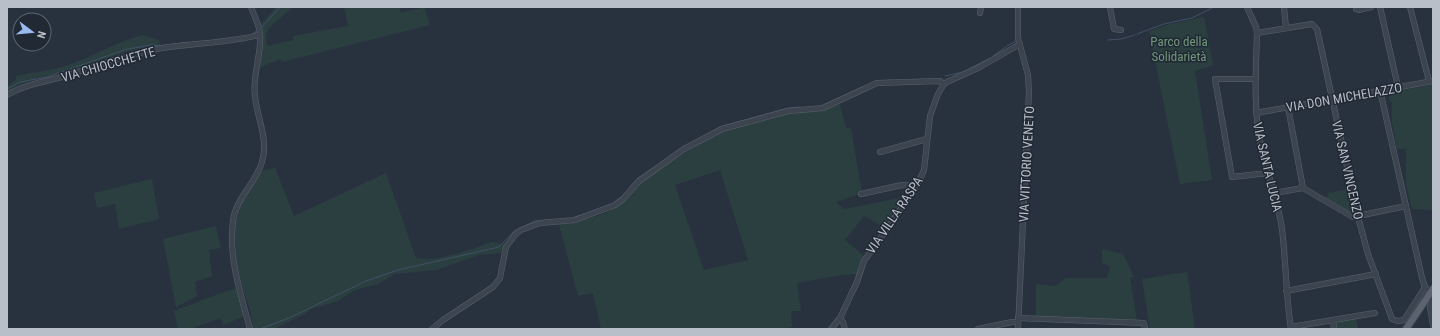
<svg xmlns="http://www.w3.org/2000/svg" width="1440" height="336" font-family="'Roboto Condensed',sans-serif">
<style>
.green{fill:#2b3f41;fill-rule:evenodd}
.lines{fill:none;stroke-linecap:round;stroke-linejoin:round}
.stream{stroke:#405066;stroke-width:1}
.minor-casing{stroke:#5a626c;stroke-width:6}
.major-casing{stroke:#464d58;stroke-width:8}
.minor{stroke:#3c444f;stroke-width:5}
.major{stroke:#5a636f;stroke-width:6}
.labels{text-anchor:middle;stroke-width:3;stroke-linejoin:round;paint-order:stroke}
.park-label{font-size:13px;fill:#72987a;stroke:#212934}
.street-label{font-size:13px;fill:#b9bfc9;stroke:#212934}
</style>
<rect width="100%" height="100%" fill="#28323f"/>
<!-- green -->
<g class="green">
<polygon points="276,7 293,7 269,28 266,35 267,46 293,40 293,36 348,26 344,7 399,7 401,13 424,7 430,25 282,62 281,59 259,68 263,39 261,24"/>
<polygon points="1204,17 1213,65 1195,71 1212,180 1180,184 1149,31 1171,24"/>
<path d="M 143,35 L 159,40 L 160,45 C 128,49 99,62 68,71 C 48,77 25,80 7,91 L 7,87 L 16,79 L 16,76 C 36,72 55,70 74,63 C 97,54 119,41 143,35 Z"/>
<polygon points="1433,85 1433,210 1412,209 1406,184 1406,149 1397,149 1392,123 1392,102 1390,102 1389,97 1391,93 1394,92 1394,95 1395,91"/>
<path d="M 840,104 L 846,128 L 851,128 L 862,193 L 836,202 L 844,209 L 906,197 L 885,228 L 864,216 L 845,240 L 864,256 L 860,264 L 857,274 L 842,275 L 797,283 L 801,311 L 791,311 L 792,327 L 780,329 L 601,329 L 593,293 L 578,296 L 559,224 L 569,224 L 587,219 L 605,213 L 617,206 L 636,186 L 663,167 L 717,133 L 789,113 L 820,111 ZM 720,170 L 748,260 L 704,270 L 675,185 Z"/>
<path d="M 275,168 L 294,216 L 386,173 L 416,258 C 434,261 452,255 469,250 C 485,247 486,237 504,245 L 502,253 L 479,255 L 436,270 L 395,274 L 378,284 L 355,290 L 338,301 L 311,309 L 305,314 L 274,329 L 253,329 L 251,313 L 241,284 L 237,263 L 234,230 L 239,207 L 261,171 Z"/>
<polygon points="152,179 159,219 119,229 115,204 97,208 94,193"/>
<polygon points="1349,189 1354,213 1352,214 1326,199 1328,193"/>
<polygon points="216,226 221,248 209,250 212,276 195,282 197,296 176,307 163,239"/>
<polygon points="1102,249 1123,254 1134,277 1130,277 1137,321 1036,317 1036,284 1055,286 1066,278 1107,278 1110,266 1102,263"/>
<polygon points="1187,272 1195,329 1150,329 1142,279"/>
<polygon points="236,288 244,316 224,325 221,318 189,329 178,329 174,311 213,296"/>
<polygon points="1356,318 1358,329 1337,329 1336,322"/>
</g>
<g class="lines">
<!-- stream -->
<g class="stream">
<polyline points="262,27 280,7"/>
<polyline points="252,34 258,30"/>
<polyline points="1137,34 1164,24 1192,18 1214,7"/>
<polyline points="1108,40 1121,39 1135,35"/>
<polyline points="1007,46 1016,41"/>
<polyline points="993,56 1006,47"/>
<polyline points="945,76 963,72 990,58"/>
<polyline points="880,81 890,80"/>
<polyline points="7,89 20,82 47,77 127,49 152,45 161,46 188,42"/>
<polyline points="821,106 862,87"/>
<polyline points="723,126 788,108 800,107"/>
<polyline points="697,140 720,127"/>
<polyline points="629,188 638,178 662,162"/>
<polyline points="572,218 584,214"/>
<polyline points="260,329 289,318 366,281 398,270 499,247 514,231 535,221 549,220"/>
</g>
<defs>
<g id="minor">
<polyline points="1110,7 1114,29 1121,30"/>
<path d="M 1247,7 L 1256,27 L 1257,33 C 1256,70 1253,109 1261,146 C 1267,174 1278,200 1282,229 C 1286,262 1286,296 1291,329"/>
<polyline points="1284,7 1286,28"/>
<polyline points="1380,7 1398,87"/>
<polyline points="1410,7 1429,81"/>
<polyline points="1356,9 1359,10 1371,7"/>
<polyline points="980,13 981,7"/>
<polyline points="1257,33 1312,24 1317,29 1358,217 1368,254 1392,319 1398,321 1404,320 1425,287"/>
<polyline points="1256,79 1215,79 1232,177 1268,173"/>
<polyline points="1380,90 1422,278 1425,287 1431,292 1432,301 1430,307 1433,325"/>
<path d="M 7,95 C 24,85 43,82 62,77 C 96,67 127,54 162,48 C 195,43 227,43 259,35"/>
<polyline points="1288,107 1303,188"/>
<polyline points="1256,113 1433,81"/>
<polyline points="880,152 927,139"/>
<polyline points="1274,193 1303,188 1353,217 1406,206"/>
<polyline points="861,194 902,185 916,186"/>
<polyline points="1286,291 1376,274"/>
<polyline points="840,318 843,322 845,329"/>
<polyline points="1018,318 1144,323 1145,329"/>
<polyline points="1333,320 1334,329"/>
<polyline points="1291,327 1375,313"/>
<path d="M 250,329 C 241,295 228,257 233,221 C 235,199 256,183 262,162 C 269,140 257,118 255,96 C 252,75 262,54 260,33 C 259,25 254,15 251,7"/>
<polyline points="432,329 443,320 493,287 500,278 506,247 515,235 521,230 540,223 575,220 615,205 623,199 639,181 684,149 722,129 788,111 823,108 877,83 940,81 944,84"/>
<polyline points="831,329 840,318 857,282 864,261 894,219 920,179 924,170 930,116 938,94 944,84 947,82 980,67 1020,44"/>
<polyline points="978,329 1012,322 1018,322"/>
<polyline points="1018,329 1029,92 1028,75 1018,38 1018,7"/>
</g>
<polyline id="major" points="1406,329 1433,289"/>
</defs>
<!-- minor casing -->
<use href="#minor" class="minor-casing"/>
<!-- major casing -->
<use href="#major" class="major-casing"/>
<!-- minor -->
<use href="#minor" class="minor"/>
<!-- major -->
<use href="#major" class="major"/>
</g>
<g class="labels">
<!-- park labels -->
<g class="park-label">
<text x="1179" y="46">Parco della<tspan x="1179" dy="15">Solidarietà</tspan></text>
</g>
<!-- street labels -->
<g class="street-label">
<text transform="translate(108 64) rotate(-16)" y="5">VIA CHIOCCHETTE</text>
<text transform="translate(1344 97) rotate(-10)" y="5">VIA DON MICHELAZZO</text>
<text transform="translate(1026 164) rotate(-87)" y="5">VIA VITTORIO VENETO</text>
<text transform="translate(1268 167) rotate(77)" y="5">VIA SANTA LUCIA</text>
<text transform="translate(1348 170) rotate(77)" y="5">VIA SAN VINCENZO</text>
<text transform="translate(894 215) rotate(-56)" y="5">VIA VILLA RASPA</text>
</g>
</g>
<!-- border -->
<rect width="1440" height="336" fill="none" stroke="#b9bfc9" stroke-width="16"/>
<!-- north arrow -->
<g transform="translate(32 32) rotate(106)"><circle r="19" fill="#212934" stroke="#5e6570"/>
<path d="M0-3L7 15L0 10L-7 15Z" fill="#98bbef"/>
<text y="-6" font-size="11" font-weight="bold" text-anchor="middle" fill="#b9bfc9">N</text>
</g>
</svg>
